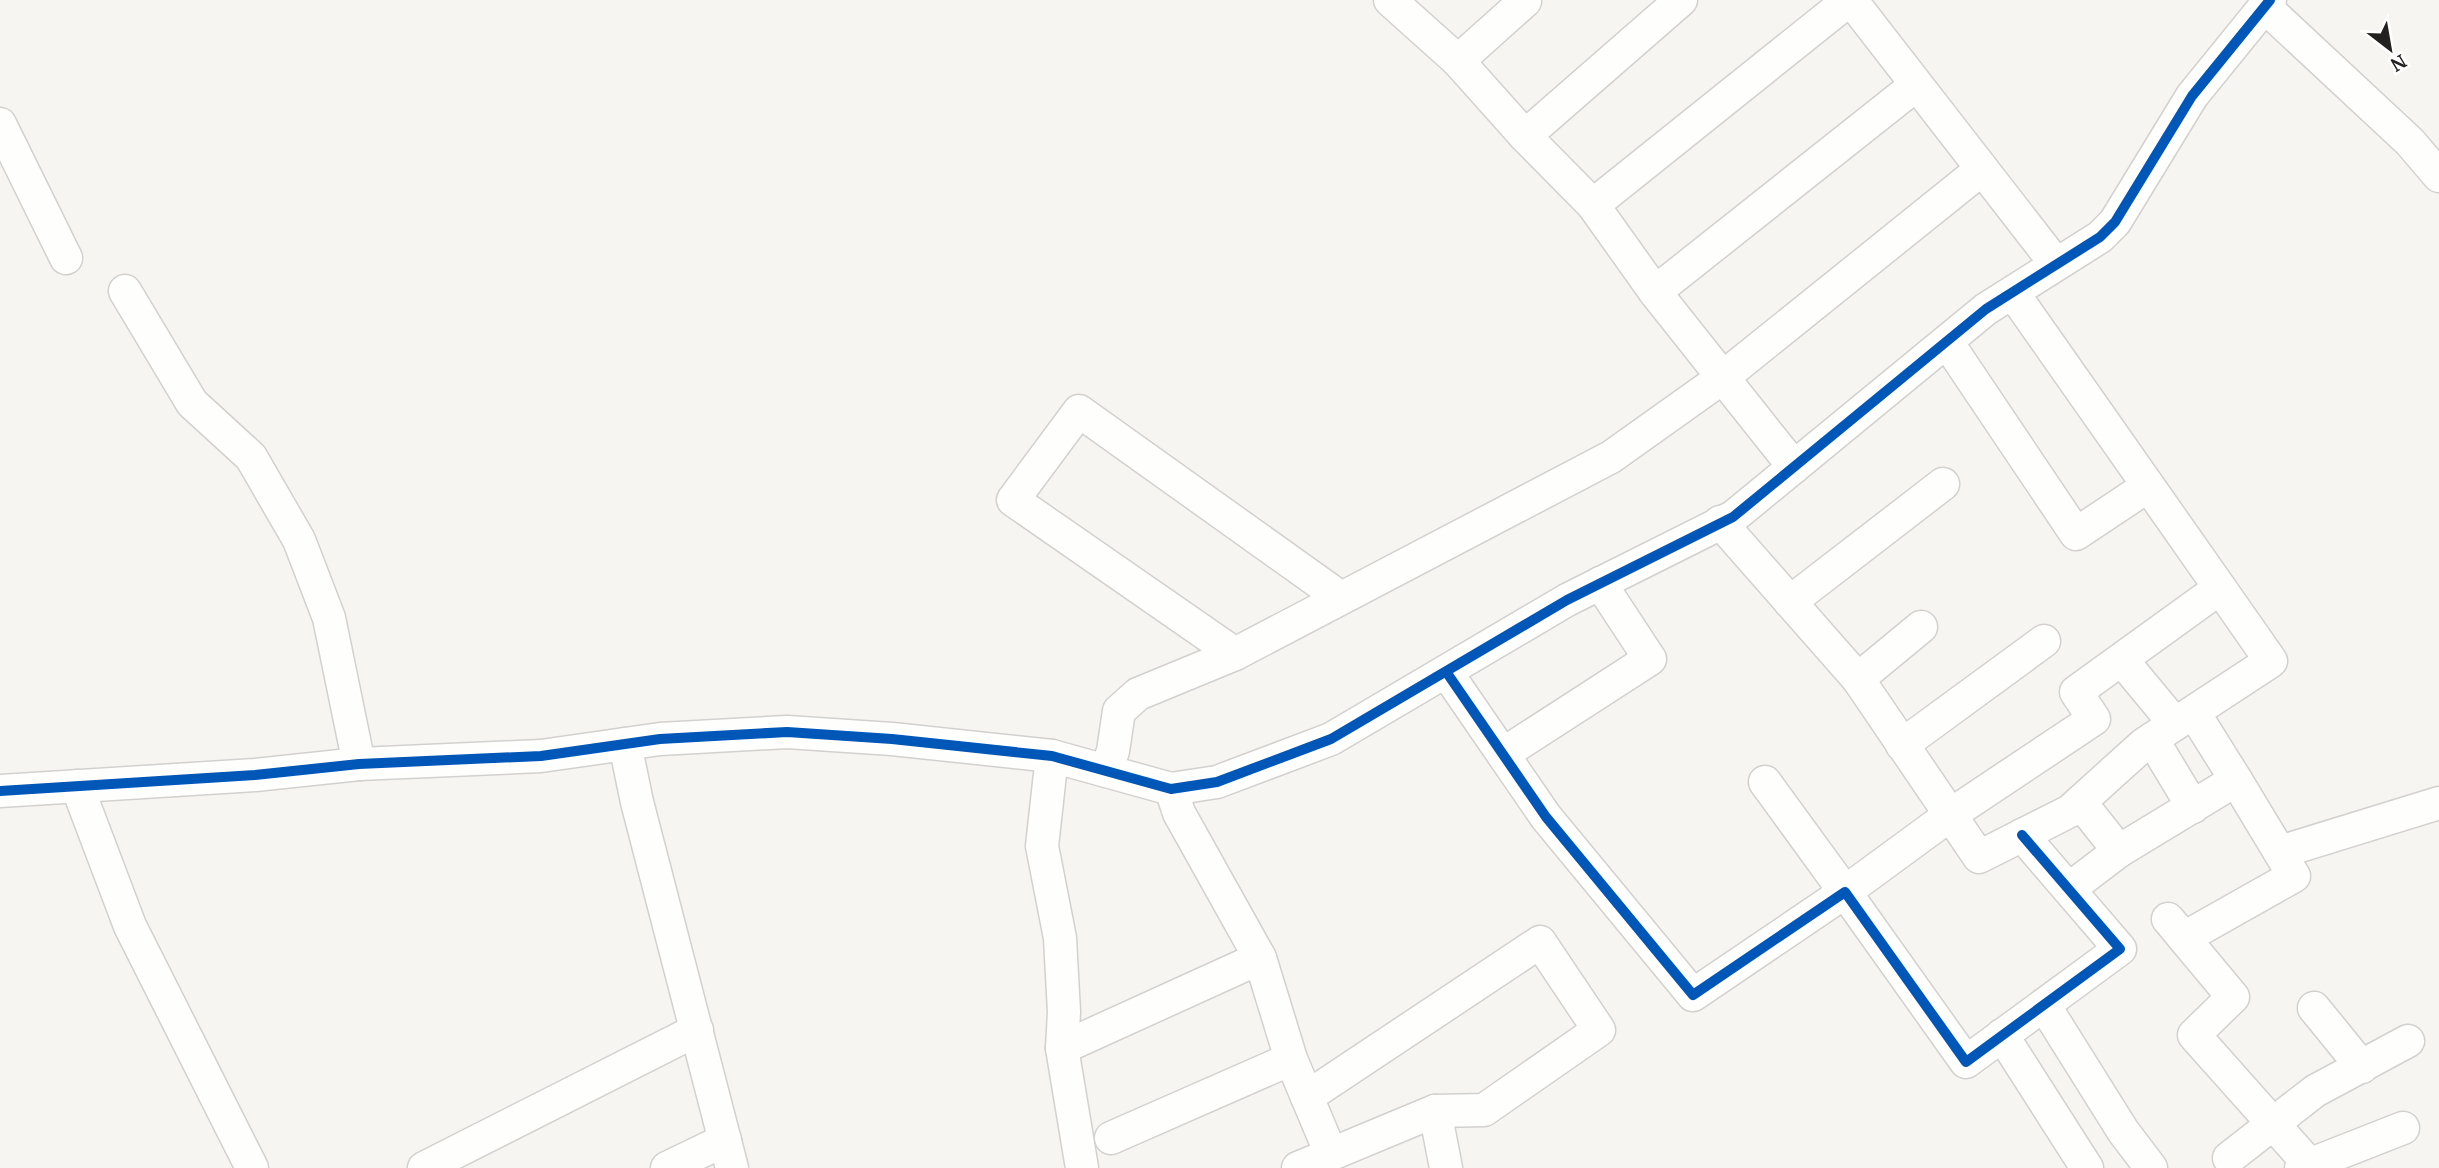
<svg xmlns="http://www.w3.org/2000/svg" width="2439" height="1168" font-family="'PT Serif',serif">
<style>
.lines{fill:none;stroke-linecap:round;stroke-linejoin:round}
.minor-casing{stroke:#d2d1cf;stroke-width:35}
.minor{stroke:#fefefd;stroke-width:32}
.cycleway-casing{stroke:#fff;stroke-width:15}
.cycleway{stroke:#0057b8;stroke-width:10}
</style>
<rect width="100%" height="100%" fill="#f7f5f2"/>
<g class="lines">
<defs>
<g id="minor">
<polyline points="1390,0 1458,61 1525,136"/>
<polyline points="1681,0 1525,136 1593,205 1655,292 1794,467"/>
<polyline points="1851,0 2056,264"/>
<polyline points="2264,6 2410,142 2439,176"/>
<polyline points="1458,61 1525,1"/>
<polyline points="0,124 66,258"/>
<polyline points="1593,205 1849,0"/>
<polyline points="125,291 192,403 251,457 299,540 329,618 359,764"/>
<polyline points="1655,292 1916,85"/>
<polyline points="1947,342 2076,534 2148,486"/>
<polyline points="1720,522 1858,679 1979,857 2070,811 2143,745 2271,661 2220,588"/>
<polyline points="1790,602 1943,484"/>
<polyline points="1235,654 1013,500 1079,411 1341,598"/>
<polyline points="2122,660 2175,724"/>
<polyline points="1447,673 1546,817 1693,995 1845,892 1966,1062 2120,949 2022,835"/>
<polyline points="1858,679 1921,627"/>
<polyline points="2152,739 2193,807"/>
<polyline points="625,744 637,802 732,1168"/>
<polyline points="1902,745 2044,641"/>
<polyline points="1503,754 1650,659 1600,583"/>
<polyline points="1052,756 1042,846 1060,938 1064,1012 1062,1048 1082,1168"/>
<polyline points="1106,771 1113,751 1119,711 1138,694 1235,654 1611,457 1722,378 1982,169"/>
<polyline points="1765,782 1845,892 1950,815 2094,719 2076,692 2220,588 2013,293"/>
<polyline points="77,786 130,926 252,1168"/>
<polyline points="1171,789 1179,813 1260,958 1291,1059 1331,1154"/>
<polyline points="0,791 255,775 359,764 541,756 660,739 787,732 892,739 1052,756 1171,789 1217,782 1331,739 1567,600 1733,517 1986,309 2100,237 2115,222 2192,96 2270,0"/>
<polyline points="2119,851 2236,780 2194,713"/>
<polyline points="2280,852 2439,803"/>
<polyline points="2069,889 2119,851 2080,802"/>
<polyline points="2168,919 2233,997 2194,1035 2308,1163"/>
<polyline points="2184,938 2294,876 2236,780"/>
<polyline points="2044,1005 2123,1131 2151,1168"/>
<polyline points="2314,1008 2362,1067"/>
<polyline points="2002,1035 2087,1168"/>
<polyline points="1062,1048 1260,958"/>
<polyline points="1307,1097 1540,942 1599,1030 1484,1110 1435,1111"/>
<polyline points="1111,1138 1291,1059"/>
<polyline points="2229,1158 2315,1091 2408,1041"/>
<polyline points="424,1168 697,1030"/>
<polyline points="667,1168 725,1140"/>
<polyline points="1298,1168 1435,1111 1446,1168"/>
<polyline points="2301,1168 2403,1128"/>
</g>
</defs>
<!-- minor casing -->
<use href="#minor" class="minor-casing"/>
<!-- minor -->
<use href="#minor" class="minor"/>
<defs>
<g id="cycleway">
<polyline points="1447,673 1546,817 1693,995 1845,892 1966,1062 2120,949 2022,835"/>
<polyline points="0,791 255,775 359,764 541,756 660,739 787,732 892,739 1052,756 1171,789 1217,782 1331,739 1567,600 1733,517 1986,309 2100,237 2115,222 2192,96 2270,0"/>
</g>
</defs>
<!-- cycleway casing -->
<use href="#cycleway" class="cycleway-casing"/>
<!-- cycleway -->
<use href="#cycleway" class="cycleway"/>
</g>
<!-- north arrow -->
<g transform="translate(2390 49) rotate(149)" stroke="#ffffff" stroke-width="5" paint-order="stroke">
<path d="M0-5L12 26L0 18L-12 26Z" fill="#222120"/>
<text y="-10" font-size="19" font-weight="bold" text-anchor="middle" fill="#222120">N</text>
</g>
</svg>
